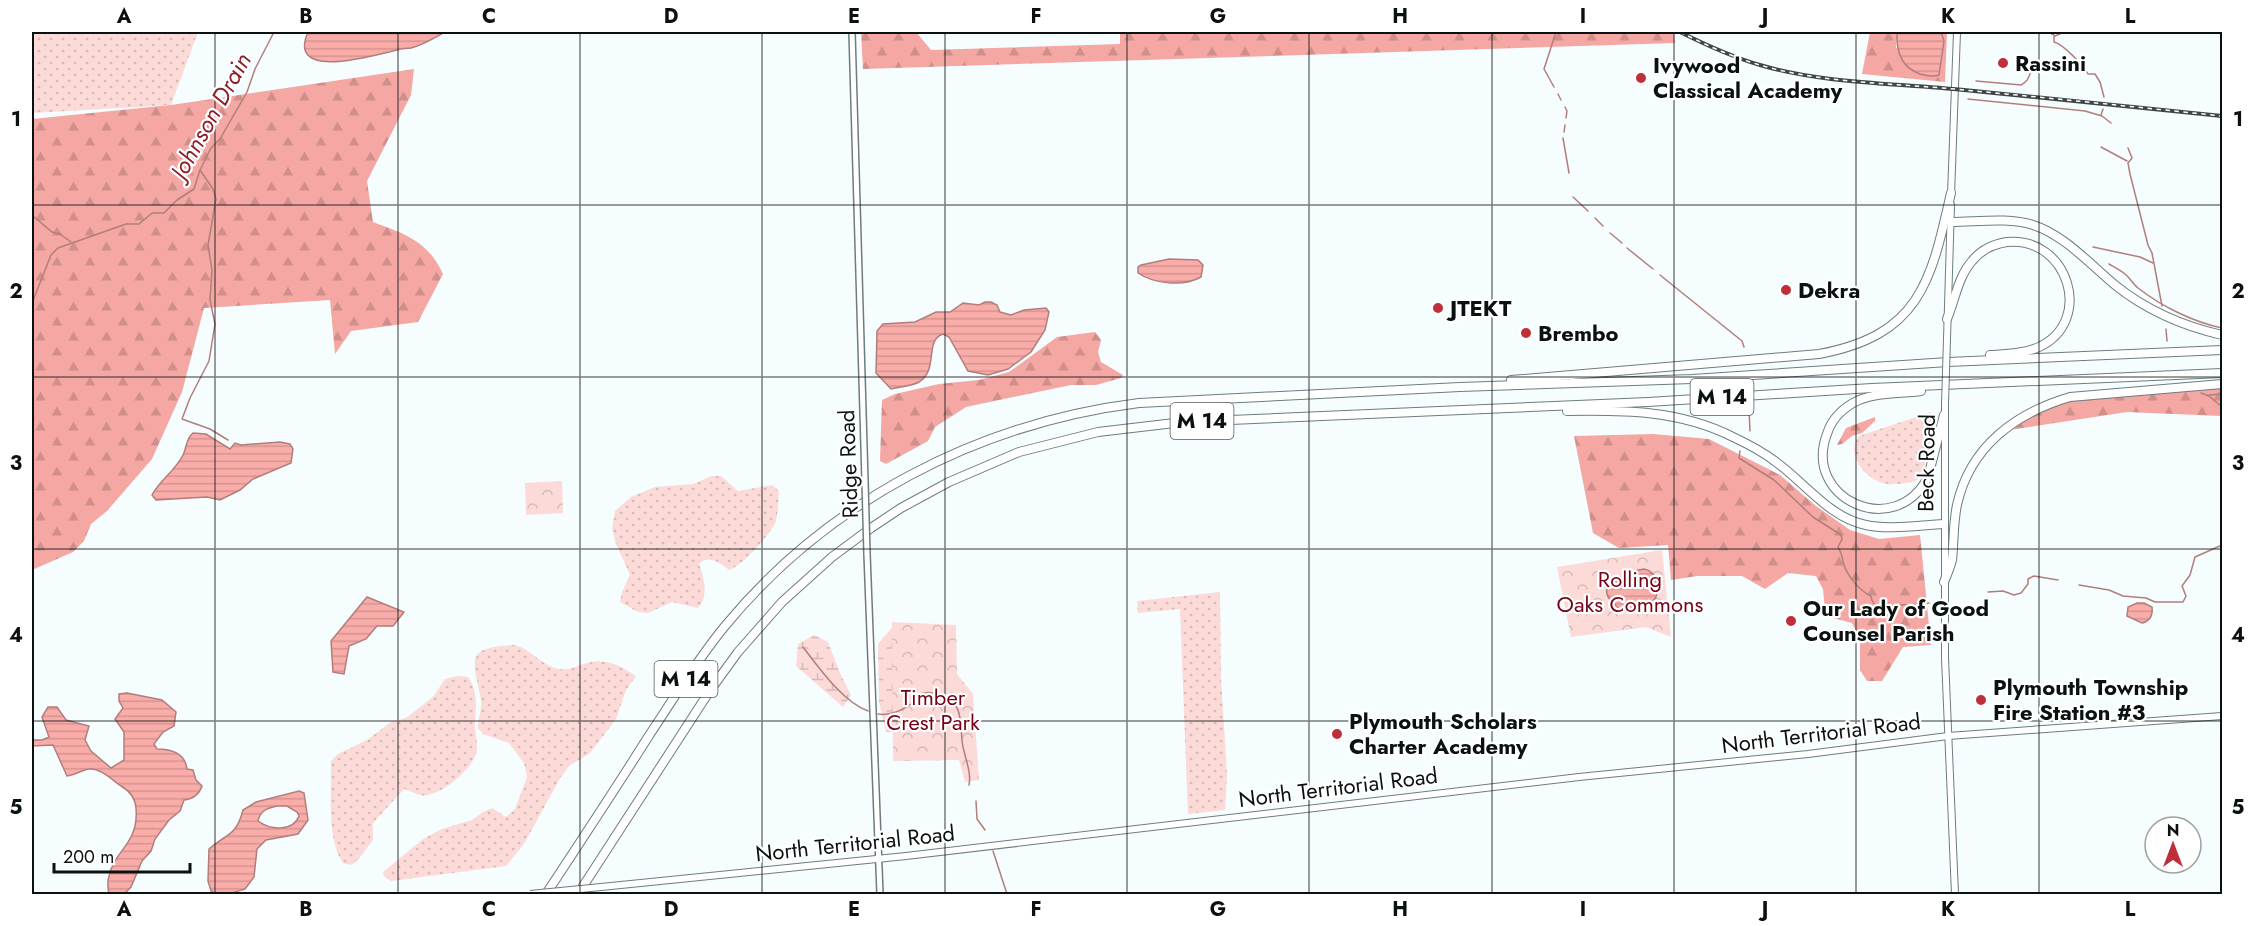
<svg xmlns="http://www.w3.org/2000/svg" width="2254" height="926" font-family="Jost,sans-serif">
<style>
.grass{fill:url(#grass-dots)}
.forest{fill:url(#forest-firs)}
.wetland{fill:url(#wetland-marsh)}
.park{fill:url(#park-crowns)}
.water{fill:url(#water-rules);stroke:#b27e7b;stroke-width:1.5;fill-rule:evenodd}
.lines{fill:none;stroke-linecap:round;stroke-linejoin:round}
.stream{stroke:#b27e7b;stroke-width:1.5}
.tertiary-casing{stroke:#6d7c7e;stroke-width:8}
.secondary-casing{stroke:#6d7c7e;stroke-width:8}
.motorway-casing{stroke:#6d7c7e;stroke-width:10}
.tertiary{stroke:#fff;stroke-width:5}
.secondary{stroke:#fff;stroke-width:6}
.motorway{stroke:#fff;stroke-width:8}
.rail-casing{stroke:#404646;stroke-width:4}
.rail{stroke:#fff;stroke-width:1.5;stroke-dasharray:4.5;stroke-linecap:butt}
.tertiary-bridge-casing{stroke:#6d7c7e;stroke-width:8;stroke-linecap:butt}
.secondary-bridge-casing{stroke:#6d7c7e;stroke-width:8;stroke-linecap:butt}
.tertiary-bridge{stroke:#fff;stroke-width:5}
.secondary-bridge{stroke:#fff;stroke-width:6}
.grid{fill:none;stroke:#0b1111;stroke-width:1.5;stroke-opacity:0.55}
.poi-dot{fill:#bf2f39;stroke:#fff;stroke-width:2}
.labels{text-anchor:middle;stroke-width:4.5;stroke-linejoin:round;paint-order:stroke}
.shield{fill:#fff;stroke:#545858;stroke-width:1.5}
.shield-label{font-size:21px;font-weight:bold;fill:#0b1111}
.poi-label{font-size:22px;font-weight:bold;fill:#0b1111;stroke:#fff;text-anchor:start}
.street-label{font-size:22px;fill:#0b1111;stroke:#fff}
.park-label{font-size:22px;fill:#760015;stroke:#fff}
.water-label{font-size:24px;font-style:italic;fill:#8d1f27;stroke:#fff}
.neatline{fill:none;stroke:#0b1111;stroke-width:2}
.grid-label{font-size:20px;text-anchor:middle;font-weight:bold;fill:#0b1111}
</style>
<defs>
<pattern id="grass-dots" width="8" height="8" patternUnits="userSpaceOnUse" patternTransform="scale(1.5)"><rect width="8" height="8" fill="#fbdad8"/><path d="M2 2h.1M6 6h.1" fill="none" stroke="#d6bab8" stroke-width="1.8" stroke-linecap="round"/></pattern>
<pattern id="forest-firs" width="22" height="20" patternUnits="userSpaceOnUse" patternTransform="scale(1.5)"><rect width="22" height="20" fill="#f4a7a3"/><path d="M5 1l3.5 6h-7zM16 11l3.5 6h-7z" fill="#d08f8b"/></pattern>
<pattern id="wetland-marsh" width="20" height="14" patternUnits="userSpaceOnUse" patternTransform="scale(1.5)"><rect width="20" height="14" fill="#fbdad8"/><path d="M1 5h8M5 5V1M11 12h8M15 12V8" fill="none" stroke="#d6bab8"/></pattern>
<pattern id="park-crowns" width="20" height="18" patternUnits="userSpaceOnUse" patternTransform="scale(1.5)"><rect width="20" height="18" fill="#fbdad8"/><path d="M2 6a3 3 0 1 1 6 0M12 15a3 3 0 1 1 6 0" fill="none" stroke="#d6bab8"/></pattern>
<pattern id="water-rules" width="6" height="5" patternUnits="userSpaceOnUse" patternTransform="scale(1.5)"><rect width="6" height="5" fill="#f9aca8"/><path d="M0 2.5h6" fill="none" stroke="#d49390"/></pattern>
</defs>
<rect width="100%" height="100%" fill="#f6fdfe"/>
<!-- grass -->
<g class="grass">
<polygon points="32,32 198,32 171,105 32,113"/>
<path d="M 1931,412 C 1935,429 1928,469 1916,481 C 1907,483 1896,485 1887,484 C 1867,482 1844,454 1859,436 Z"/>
<path d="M 711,476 L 721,476 L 738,491 L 772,485 L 779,491 C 778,501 778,512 776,521 C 771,534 742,566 729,570 C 721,563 707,554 699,564 C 704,578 709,596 698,608 L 672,602 L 648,613 L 638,612 L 620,602 L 622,592 L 630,575 L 616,544 L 612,528 L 615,511 L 631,497 L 655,487 L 694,484 Z"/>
<polygon points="1220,592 1221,678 1227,775 1225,810 1188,814 1180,609 1138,613 1137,601"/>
<path d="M 514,645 C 530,648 539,663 555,668 C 567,672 576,666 587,663 C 607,658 621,666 636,676 L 626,690 L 616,719 L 590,753 L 569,766 L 560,778 L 524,844 L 506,866 L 391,881 L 384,876 L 383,872 L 423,839 L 442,829 L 472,820 L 483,812 L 492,808 L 506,817 L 515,809 L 527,777 L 524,763 L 509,743 L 483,734 L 478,728 C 478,718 482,709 481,700 C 473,658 464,648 514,645 Z"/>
<path d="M 458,676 L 468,677 C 478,690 476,706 475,722 C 474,731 478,740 477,750 C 475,767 444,793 427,795 C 419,797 412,791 404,789 L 373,823 L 373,840 L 358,860 L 351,865 L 343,863 C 326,838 332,791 331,761 L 338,754 L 367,740 L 391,722 L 406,718 L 433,697 L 445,679 Z"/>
</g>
<!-- forest -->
<g class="forest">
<polygon points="861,32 916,32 931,50 1120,44 1120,32 1674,32 1675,43 863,69"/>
<polygon points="1870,32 1897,32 1896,48 1942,59 1944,41 1941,32 1947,32 1945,82 1862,74"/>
<path d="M 414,69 L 411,95 L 367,181 L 373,222 C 405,234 428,241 443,274 L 418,322 L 351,331 L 335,354 L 330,300 L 204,308 L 182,392 L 152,459 L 107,511 L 91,524 L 84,541 L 73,552 L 32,570 L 32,119 L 171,105 Z"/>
<polygon points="1095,332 1101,340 1098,352 1101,362 1123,375 1121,378 1096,385 1071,385 966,407 935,427 928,441 886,464 880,461 882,400 895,394 939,384 979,380 1009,372 1057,337"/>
<polygon points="2222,386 2222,416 2127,412 2002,431 2070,397"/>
<polygon points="1875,417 1875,421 1862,433 1852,436 1842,444 1837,445 1846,428"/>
<polygon points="1653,434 1709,439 1780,475 1816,506 1850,530 1879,539 1920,535 1931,645 1903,647 1882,681 1867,681 1860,670 1860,638 1852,623 1833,618 1825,611 1823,589 1816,576 1788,573 1765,589 1742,576 1697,576 1671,580 1668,545 1619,548 1593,533 1574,436"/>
</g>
<!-- wetland -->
<g class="wetland">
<polygon points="894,625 955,729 886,732 879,702 878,644"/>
<polygon points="814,635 828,642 840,673 851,695 843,707 796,666 798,644"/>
</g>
<!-- park -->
<g class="park">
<polygon points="562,481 563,513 526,515 525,483"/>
<polygon points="1662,550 1671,637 1646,627 1571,637 1557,567"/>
<polygon points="892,622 956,625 957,674 973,694 979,780 965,782 959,760 893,761"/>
</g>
<!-- water -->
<g class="water">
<path d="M 308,32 L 445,32 C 434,38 423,45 411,48 C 406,49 401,48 397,50 C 375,55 286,82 308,32 Z"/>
<path d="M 1897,32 L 1941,32 L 1944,41 L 1939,75 C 1933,77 1927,76 1920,74 C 1900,67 1896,50 1897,32 Z"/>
<path d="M 1169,259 L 1198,260 L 1203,265 L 1201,277 C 1183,287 1154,284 1138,273 L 1138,267 L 1141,265 Z"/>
<path d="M 985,302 L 991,302 L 997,305 L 1000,312 L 1011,315 L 1024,310 L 1046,308 L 1049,312 L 1045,330 L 1031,352 L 1008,369 L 988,375 L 968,371 L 949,337 L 943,334 C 924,340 939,370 919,382 C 912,386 899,387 891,389 L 876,373 L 877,331 L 883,324 L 915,322 L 936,312 L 950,312 L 963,303 L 979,305 Z"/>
<path d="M 193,433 L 206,434 L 230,449 L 235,443 L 241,445 L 280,442 L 290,444 L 293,449 L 291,463 L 253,479 L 240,490 L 220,500 L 207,497 L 156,500 L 152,495 C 160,480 175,471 183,455 C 187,447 186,438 193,433 Z"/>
<path d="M 1644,569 C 1657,571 1662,592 1653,601 C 1645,609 1629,610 1619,609 C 1615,605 1608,599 1607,594 C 1603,581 1635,570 1644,569 Z"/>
<polygon points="367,597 404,612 393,626 377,626 366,639 349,646 344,674 333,672 331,641"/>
<path d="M 2137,603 L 2144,603 L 2152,607 C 2153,615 2150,621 2142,623 L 2127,616 L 2128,607 Z"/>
<path d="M 127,693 L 162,700 L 176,712 L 174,726 L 163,732 L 154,744 L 157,749 C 171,749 185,753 187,769 L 193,770 L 196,780 L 202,786 C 199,795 193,799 184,800 L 180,811 L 169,820 L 155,839 L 151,851 L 142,861 L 131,887 L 124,894 L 109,894 C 108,889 107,882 109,876 C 115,849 139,844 136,808 C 135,798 130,791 121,786 C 112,780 101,768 89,769 C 82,770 75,775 67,776 L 53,745 L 32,746 L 32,740 L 42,740 L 49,737 L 42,717 L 48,707 L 57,707 L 66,720 L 89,726 L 85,740 L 91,751 L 111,768 L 124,760 L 124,732 L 115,719 L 123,708 L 119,701 L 119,694 Z"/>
<path d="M 299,791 L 304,793 L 308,820 L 298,834 L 266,840 L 257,849 L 254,877 L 245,889 C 235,892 220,898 211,891 L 208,881 L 209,849 C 227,833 236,837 243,810 L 256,802 ZM 277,806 L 287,806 L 297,812 L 299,816 C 293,832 270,830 258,821 C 260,811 267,808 277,806 Z"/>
</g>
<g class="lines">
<!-- stream -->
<g class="stream">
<path d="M 2048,32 L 2054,35 L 2054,42 C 2063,44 2083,65 2088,74 L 2095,74 L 2100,82 L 2104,97"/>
<polyline points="2055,36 2064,32"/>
<path d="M 1976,81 L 2021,85 C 2030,80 2028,76 2032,69 C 2038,61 2072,65 2081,65"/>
<polyline points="1554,87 1544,69 1556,32"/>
<polyline points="1558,94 1561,100"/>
<polyline points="1968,99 2085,111 2102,116 2111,123"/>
<polyline points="1565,107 1567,111 1566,118"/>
<polyline points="2101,115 2103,109"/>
<polyline points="1564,132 1565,125"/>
<polyline points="1563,138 1569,173"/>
<polyline points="2101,147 2127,161"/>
<polyline points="2128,148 2132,158 2128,163 2130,174 2148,245 2152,253 2162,306"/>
<polyline points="200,170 213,189 216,199 208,245 212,270 210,300 215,324 209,361 190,398 182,419 210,429 228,440"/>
<polyline points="1573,197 1588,211"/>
<polyline points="32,215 52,232 60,234 71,242"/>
<polyline points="1595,218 1603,226"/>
<polyline points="1610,233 1622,243"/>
<polyline points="2093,247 2140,257 2153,263"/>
<polyline points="1627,248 1653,269"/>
<path d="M 2109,264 C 2114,267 2120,270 2125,274 C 2130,278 2133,284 2138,288 C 2161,306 2193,322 2222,328"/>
<polyline points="1660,275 1742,341 1744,347"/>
<polyline points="32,303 51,255 58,248 126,224 139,224 152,213 164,213 177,200 194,189 200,170 211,148 220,139 247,92 255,69 274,32"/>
<polyline points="2166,329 2167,341"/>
<polyline points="2201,393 2209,396 2222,407"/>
<polyline points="2209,395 2222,394"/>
<polyline points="1749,410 1750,431"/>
<path d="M 1740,451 L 1739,458 L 1774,480 L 1813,517 L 1841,535 L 1842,539 L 1838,547 C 1842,553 1842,558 1844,565 C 1848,577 1860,591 1871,596 C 1873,612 1888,606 1899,605 C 1910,605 1919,605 1929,603"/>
<polyline points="2079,585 2109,590 2123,596 2146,598 2155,602 2183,602 2186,596 2182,586 2190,575 2195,557 2222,545"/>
<polyline points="1988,592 2003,591 2014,595 2021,593 2028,584 2028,579 2034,576 2058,580"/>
<path d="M 803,647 C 819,668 843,702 868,711"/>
<path d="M 878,714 C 889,716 904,710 912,703 C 916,700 918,695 922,694 C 928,691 935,693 940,695 C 963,702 960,720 962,740 C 963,755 972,770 969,785"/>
<polyline points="976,801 977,819 985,830"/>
<polyline points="993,851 1007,894"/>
</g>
<defs>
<g id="tertiary">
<polyline points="852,32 865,481"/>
<polyline points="867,554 880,894"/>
</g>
<g id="secondary">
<polyline points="1951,195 1957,32"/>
<polyline points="1947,339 1951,205"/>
<polyline points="1945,404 1945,658 1955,894"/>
<polyline points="601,887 906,856 1579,777 1808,754 1948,736 2222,716"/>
</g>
<g id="motorway">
<path d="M 1951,222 C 1977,222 2008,217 2033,225 C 2063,234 2091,265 2115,285 C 2146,310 2183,326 2222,335"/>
<path d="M 1947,319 C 1955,300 1958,277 1972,261 C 1981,250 1993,244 2007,242 C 2068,236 2095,321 2039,347 C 2023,354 2006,354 1990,355"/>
<path d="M 1511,380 L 1819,354 C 1920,335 1931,282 1951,193"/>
<path d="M 1921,391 C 1900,394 1872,392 1853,403 C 1841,410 1831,421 1827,434 C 1802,499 1895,541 1928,477 L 1944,415"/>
<path d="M 1567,411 C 1624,410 1680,410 1733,437 C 1748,444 1763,452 1776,462 C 1805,483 1830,518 1866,525 C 1888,530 1920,525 1944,524"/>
<path d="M 1944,582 C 1947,575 1950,568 1952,560 C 1954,542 1953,524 1957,505 C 1970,446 2016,413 2070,397 L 2222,384"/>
<path d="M 546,894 C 581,841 616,788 650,734 C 674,698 697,660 725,626 C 828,501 978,423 1139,403 L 1460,387 L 1692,379 L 1948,362 L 2222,350"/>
<polyline points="578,894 709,692 738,652 782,602 832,557 871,528 901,508 949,482 1019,452 1098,432 1183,422 1648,402 1872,388 2222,373"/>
</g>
</defs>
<!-- tertiary casing -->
<use href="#tertiary" class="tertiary-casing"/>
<!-- secondary casing -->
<use href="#secondary" class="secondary-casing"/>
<!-- motorway casing -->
<use href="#motorway" class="motorway-casing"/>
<!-- tertiary -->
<use href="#tertiary" class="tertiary"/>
<!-- secondary -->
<use href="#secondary" class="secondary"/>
<!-- motorway -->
<use href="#motorway" class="motorway"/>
<defs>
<path id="rail" d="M 1680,32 C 1706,45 1732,57 1760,65 C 1824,84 1897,83 1964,90 C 2050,98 2136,107 2222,116"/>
</defs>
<!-- rail casing -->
<use href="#rail" class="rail-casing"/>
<!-- rail -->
<use href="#rail" class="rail"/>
<defs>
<polyline id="tertiary-bridge" points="865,481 867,554"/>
<g id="secondary-bridge">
<polyline points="1945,404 1947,339"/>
<polyline points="530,894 601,887"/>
</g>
</defs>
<!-- tertiary-bridge casing -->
<use href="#tertiary-bridge" class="tertiary-bridge-casing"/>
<!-- secondary-bridge casing -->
<use href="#secondary-bridge" class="secondary-bridge-casing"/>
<!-- tertiary-bridge -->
<use href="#tertiary-bridge" class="tertiary-bridge"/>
<!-- secondary-bridge -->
<use href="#secondary-bridge" class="secondary-bridge"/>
</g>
<!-- grid -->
<path class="grid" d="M 215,32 L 215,894M 398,32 L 398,894M 580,32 L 580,894M 762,32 L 762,894M 945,32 L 945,894M 1127,32 L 1127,894M 1309,32 L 1309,894M 1492,32 L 1492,894M 1674,32 L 1674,894M 1856,32 L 1856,894M 2039,32 L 2039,894M 32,205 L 2222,205M 32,377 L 2222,377M 32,549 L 2222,549M 32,721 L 2222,721"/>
<!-- markers -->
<g class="poi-dot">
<circle cx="2003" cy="63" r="6"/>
<circle cx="1641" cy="78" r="6"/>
<circle cx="1786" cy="290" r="6"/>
<circle cx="1438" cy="308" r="6"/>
<circle cx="1526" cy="333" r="6"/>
<circle cx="1791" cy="621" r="6"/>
<circle cx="1981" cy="700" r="6"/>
<circle cx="1337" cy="734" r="6"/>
</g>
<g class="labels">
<!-- shield labels -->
<g class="shield">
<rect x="1690.5" y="379" width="63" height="36" rx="4.5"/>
<rect x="1170.5" y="403" width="63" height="36" rx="4.5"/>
<rect x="654.5" y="661" width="63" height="36" rx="4.5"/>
</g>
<g class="shield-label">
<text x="1722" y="404">M 14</text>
<text x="1202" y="428">M 14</text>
<text x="686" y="686">M 14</text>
</g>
<!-- poi labels -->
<g class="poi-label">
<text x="2015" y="71">Rassini</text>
<text x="1653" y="73">Ivywood<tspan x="1653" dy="25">Classical Academy</tspan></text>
<text x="1798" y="298">Dekra</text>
<text x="1450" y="316">JTEKT</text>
<text x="1538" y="341">Brembo</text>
<text x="1803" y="616">Our Lady of Good<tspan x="1803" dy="25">Counsel Parish</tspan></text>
<text x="1993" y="695">Plymouth Township<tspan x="1993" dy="25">Fire Station #3</tspan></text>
<text x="1349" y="729">Plymouth Scholars<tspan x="1349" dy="25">Charter Academy</tspan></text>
</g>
<!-- street labels -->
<g class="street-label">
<text transform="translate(1926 463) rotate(-89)" y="8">Beck Road</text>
<text transform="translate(848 464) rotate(-92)" y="8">Ridge Road</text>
<text transform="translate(1821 733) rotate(-7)" y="8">North Territorial Road</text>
<text transform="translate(1338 787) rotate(-7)" y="8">North Territorial Road</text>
<text transform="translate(855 843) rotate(-6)" y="8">North Territorial Road</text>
</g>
<!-- park labels -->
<g class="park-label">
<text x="1630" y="587">Rolling<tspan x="1630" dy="25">Oaks Commons</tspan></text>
<text x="933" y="705">Timber<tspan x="933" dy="25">Crest Park</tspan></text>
</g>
<!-- water labels -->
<g class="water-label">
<text transform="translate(211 116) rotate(-61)" y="8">Johnson Drain</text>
</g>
</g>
<!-- border -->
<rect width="2254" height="926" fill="none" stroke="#ffffff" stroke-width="66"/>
<!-- north arrow -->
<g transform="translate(2173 845)"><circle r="28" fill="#ffffff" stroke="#9da0a0" stroke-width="1.5"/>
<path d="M0-4.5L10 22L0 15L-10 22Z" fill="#bf2f39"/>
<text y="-9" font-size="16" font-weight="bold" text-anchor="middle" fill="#0b1111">N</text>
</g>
<!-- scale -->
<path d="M54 863v9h136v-9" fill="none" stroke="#0b1111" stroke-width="3"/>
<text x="63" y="863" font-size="18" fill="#0b1111" stroke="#ffffff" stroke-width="4.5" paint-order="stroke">200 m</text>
<rect x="33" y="33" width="2188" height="860" class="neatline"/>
<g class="grid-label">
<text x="124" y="23">A</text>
<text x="306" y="23">B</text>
<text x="489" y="23">C</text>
<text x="671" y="23">D</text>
<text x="854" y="23">E</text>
<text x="1036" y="23">F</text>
<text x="1218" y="23">G</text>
<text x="1400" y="23">H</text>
<text x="1583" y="23">I</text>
<text x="1765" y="23">J</text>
<text x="1948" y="23">K</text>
<text x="2130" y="23">L</text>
<text x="16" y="126">1</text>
<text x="2238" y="126">1</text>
<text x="16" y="298">2</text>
<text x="2238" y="298">2</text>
<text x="16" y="470">3</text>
<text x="2238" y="470">3</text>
<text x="16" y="642">4</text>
<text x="2238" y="642">4</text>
<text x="16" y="814">5</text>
<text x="2238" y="814">5</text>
<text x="124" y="916">A</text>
<text x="306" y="916">B</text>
<text x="489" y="916">C</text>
<text x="671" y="916">D</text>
<text x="854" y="916">E</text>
<text x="1036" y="916">F</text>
<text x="1218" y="916">G</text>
<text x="1400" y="916">H</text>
<text x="1583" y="916">I</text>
<text x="1765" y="916">J</text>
<text x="1948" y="916">K</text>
<text x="2130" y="916">L</text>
</g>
</svg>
